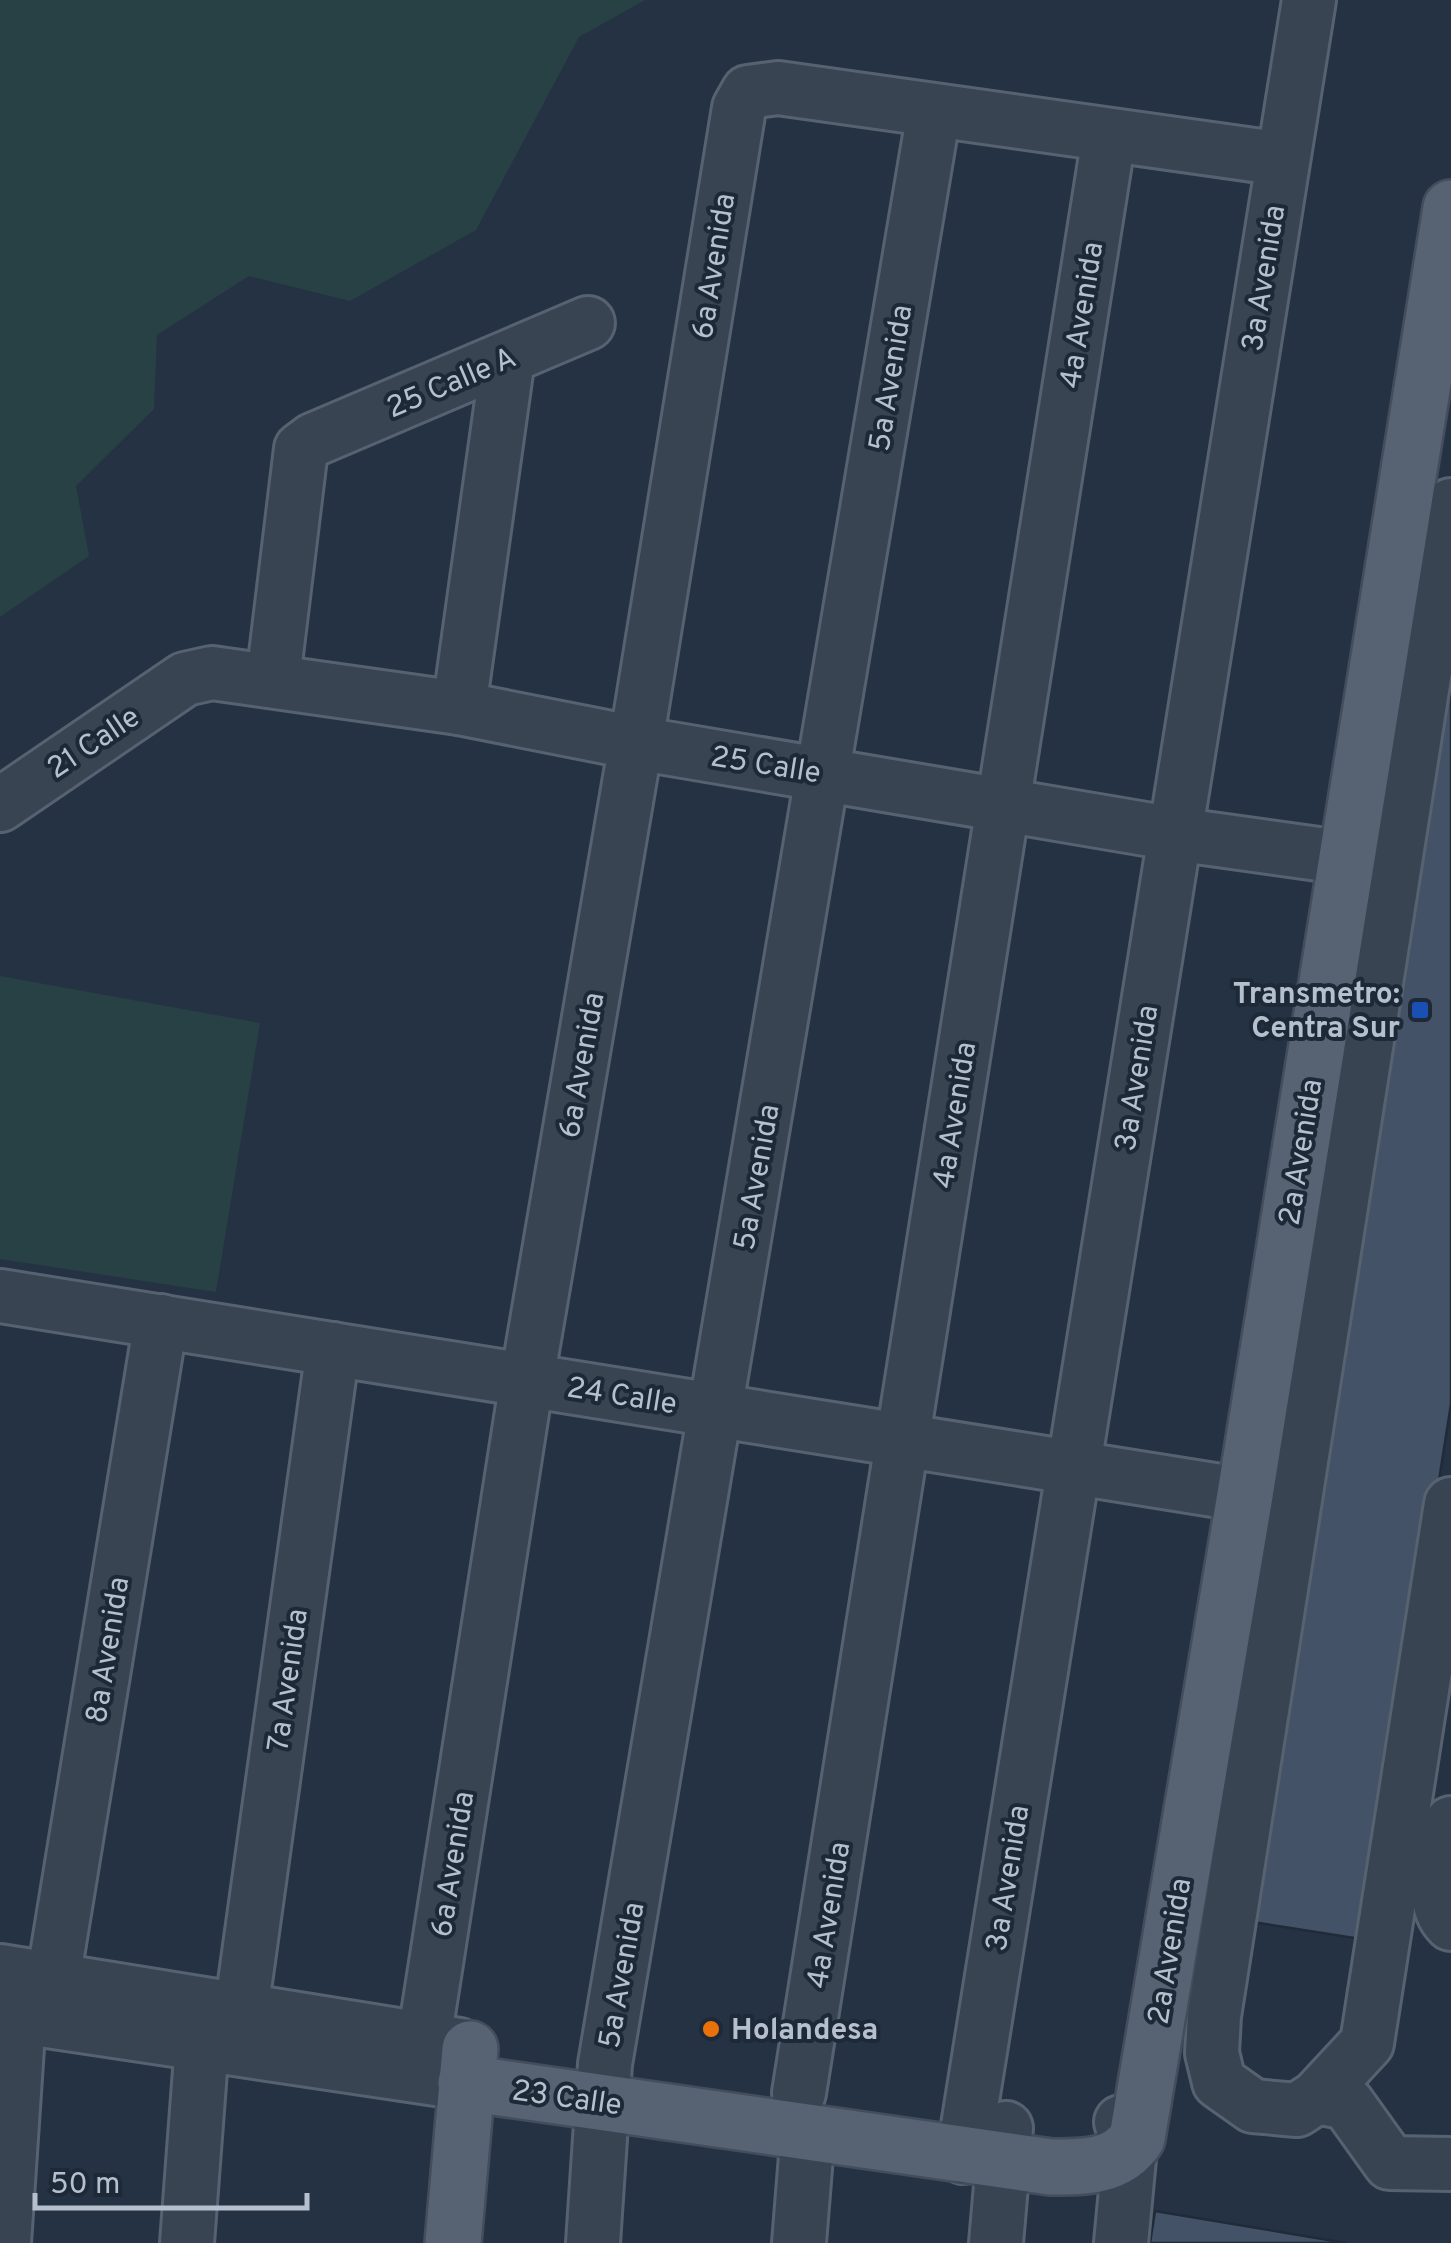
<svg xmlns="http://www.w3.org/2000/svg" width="1451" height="2243" font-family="Overpass,sans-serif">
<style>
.green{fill:#274144}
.building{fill:#435266;stroke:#202b3a;stroke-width:2.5}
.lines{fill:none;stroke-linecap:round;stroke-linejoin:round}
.minor-casing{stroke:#576270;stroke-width:58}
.major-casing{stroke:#434d5c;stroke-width:60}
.minor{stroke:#394453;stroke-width:52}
.major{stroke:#576373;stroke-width:55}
.transit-dot{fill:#1a4fb4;stroke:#1e2938;stroke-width:4}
.food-dot{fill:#e8710a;stroke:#1e2938;stroke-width:4}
.labels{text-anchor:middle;stroke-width:8;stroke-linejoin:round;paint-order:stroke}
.street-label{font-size:30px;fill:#b6bfcd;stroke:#1e2938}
.poi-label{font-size:30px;font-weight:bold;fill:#b6bfcd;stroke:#1e2938;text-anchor:end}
</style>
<rect width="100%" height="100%" fill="#253243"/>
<!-- green -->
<g class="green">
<polygon points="0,0 645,0 579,37 476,230 350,301 249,276 157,335 154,409 76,486 89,556 0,617"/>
<polygon points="0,976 260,1023 216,1292 0,1259"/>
</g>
<!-- building -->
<g class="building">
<polygon points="1451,616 1451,1404 1367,1940 1246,1921"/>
<polygon points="1155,2211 1346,2243 1150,2243"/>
</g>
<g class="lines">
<defs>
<g id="minor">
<polyline points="1451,505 1214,2016 1212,2053 1219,2082 1253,2106 1297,2110 1317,2097 1367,2043 1451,1504"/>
<polyline points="273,679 301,449 313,440 588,323"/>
<polyline points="459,708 508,358"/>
<polyline points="0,805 185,679 212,673 459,708 636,743 1175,834 1347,858"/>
<polyline points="0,1296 1245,1495"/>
<path d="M 1451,1823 C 1445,1853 1426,1900 1451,1924"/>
<polyline points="0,1971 459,2045"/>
<polyline points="53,1980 161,1321"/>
<polyline points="241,2011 333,1349"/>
<polyline points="0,2014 463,2083"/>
<polyline points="424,2040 527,1380 636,743 739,108 748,92 778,88 1282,159"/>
<polyline points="799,2093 1109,137"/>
<polyline points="1317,2097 1347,2103 1390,2163 1451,2164"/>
<polyline points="963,2157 1309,0"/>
<polyline points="4,2243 19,2017"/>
<polyline points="187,2243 202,2044"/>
<polyline points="593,2243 605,2064 934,112"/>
<polyline points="799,2243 808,2131"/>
<polyline points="996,2243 1006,2128"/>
<polyline points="1121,2243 1130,2148 1121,2122"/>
</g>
<g id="major">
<path d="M 466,2083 L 1051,2167 C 1083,2167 1117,2168 1137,2138 L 1245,1495 L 1451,208"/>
<polyline points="453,2243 470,2049"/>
</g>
</defs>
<!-- minor casing -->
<use href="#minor" class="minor-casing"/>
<!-- major casing -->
<use href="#major" class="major-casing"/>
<!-- minor -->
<use href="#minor" class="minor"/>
<!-- major -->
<use href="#major" class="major"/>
</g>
<!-- markers -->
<rect class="transit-dot" x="1410" y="1000" width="20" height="20" rx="5"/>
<circle class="food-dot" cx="711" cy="2029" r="10"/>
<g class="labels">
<!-- street labels -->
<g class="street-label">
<text transform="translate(713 266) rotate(-81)" y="10">6a Avenida</text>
<text transform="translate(1263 278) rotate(-81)" y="10">3a Avenida</text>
<text transform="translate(1081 315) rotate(-81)" y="10">4a Avenida</text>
<text transform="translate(890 378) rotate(-81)" y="10">5a Avenida</text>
<text transform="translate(451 382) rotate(-23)" y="10">25 Calle A</text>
<text transform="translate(93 742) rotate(-34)" y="10">21 Calle</text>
<text transform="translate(766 764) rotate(9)" y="10">25 Calle</text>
<text transform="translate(581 1065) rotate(-80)" y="10">6a Avenida</text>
<text transform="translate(1136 1078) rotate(-81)" y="10">3a Avenida</text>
<text transform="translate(954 1115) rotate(-81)" y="10">4a Avenida</text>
<text transform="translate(1300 1152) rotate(-81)" y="10">2a Avenida</text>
<text transform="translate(756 1177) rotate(-80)" y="10">5a Avenida</text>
<text transform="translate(622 1395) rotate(9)" y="10">24 Calle</text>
<text transform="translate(107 1650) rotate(-81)" y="10">8a Avenida</text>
<text transform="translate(287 1680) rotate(-82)" y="10">7a Avenida</text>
<text transform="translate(452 1864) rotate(-81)" y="10">6a Avenida</text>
<text transform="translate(1007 1878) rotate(-81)" y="10">3a Avenida</text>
<text transform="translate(828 1915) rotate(-81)" y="10">4a Avenida</text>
<text transform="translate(1169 1951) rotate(-81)" y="10">2a Avenida</text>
<text transform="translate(621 1975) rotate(-80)" y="10">5a Avenida</text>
<text transform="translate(567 2097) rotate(8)" y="10">23 Calle</text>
</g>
<!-- poi labels -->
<g class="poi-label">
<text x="1400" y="1003">Transmetro:<tspan x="1400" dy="34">Centra Sur</tspan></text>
<text x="731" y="2039" text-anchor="start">Holandesa</text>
</g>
</g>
<!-- scale -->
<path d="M35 2193v15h272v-15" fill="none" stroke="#b6bfcd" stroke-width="5"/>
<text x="50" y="2193" font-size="30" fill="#b6bfcd" stroke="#1e2938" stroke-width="8" paint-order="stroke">50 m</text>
</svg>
